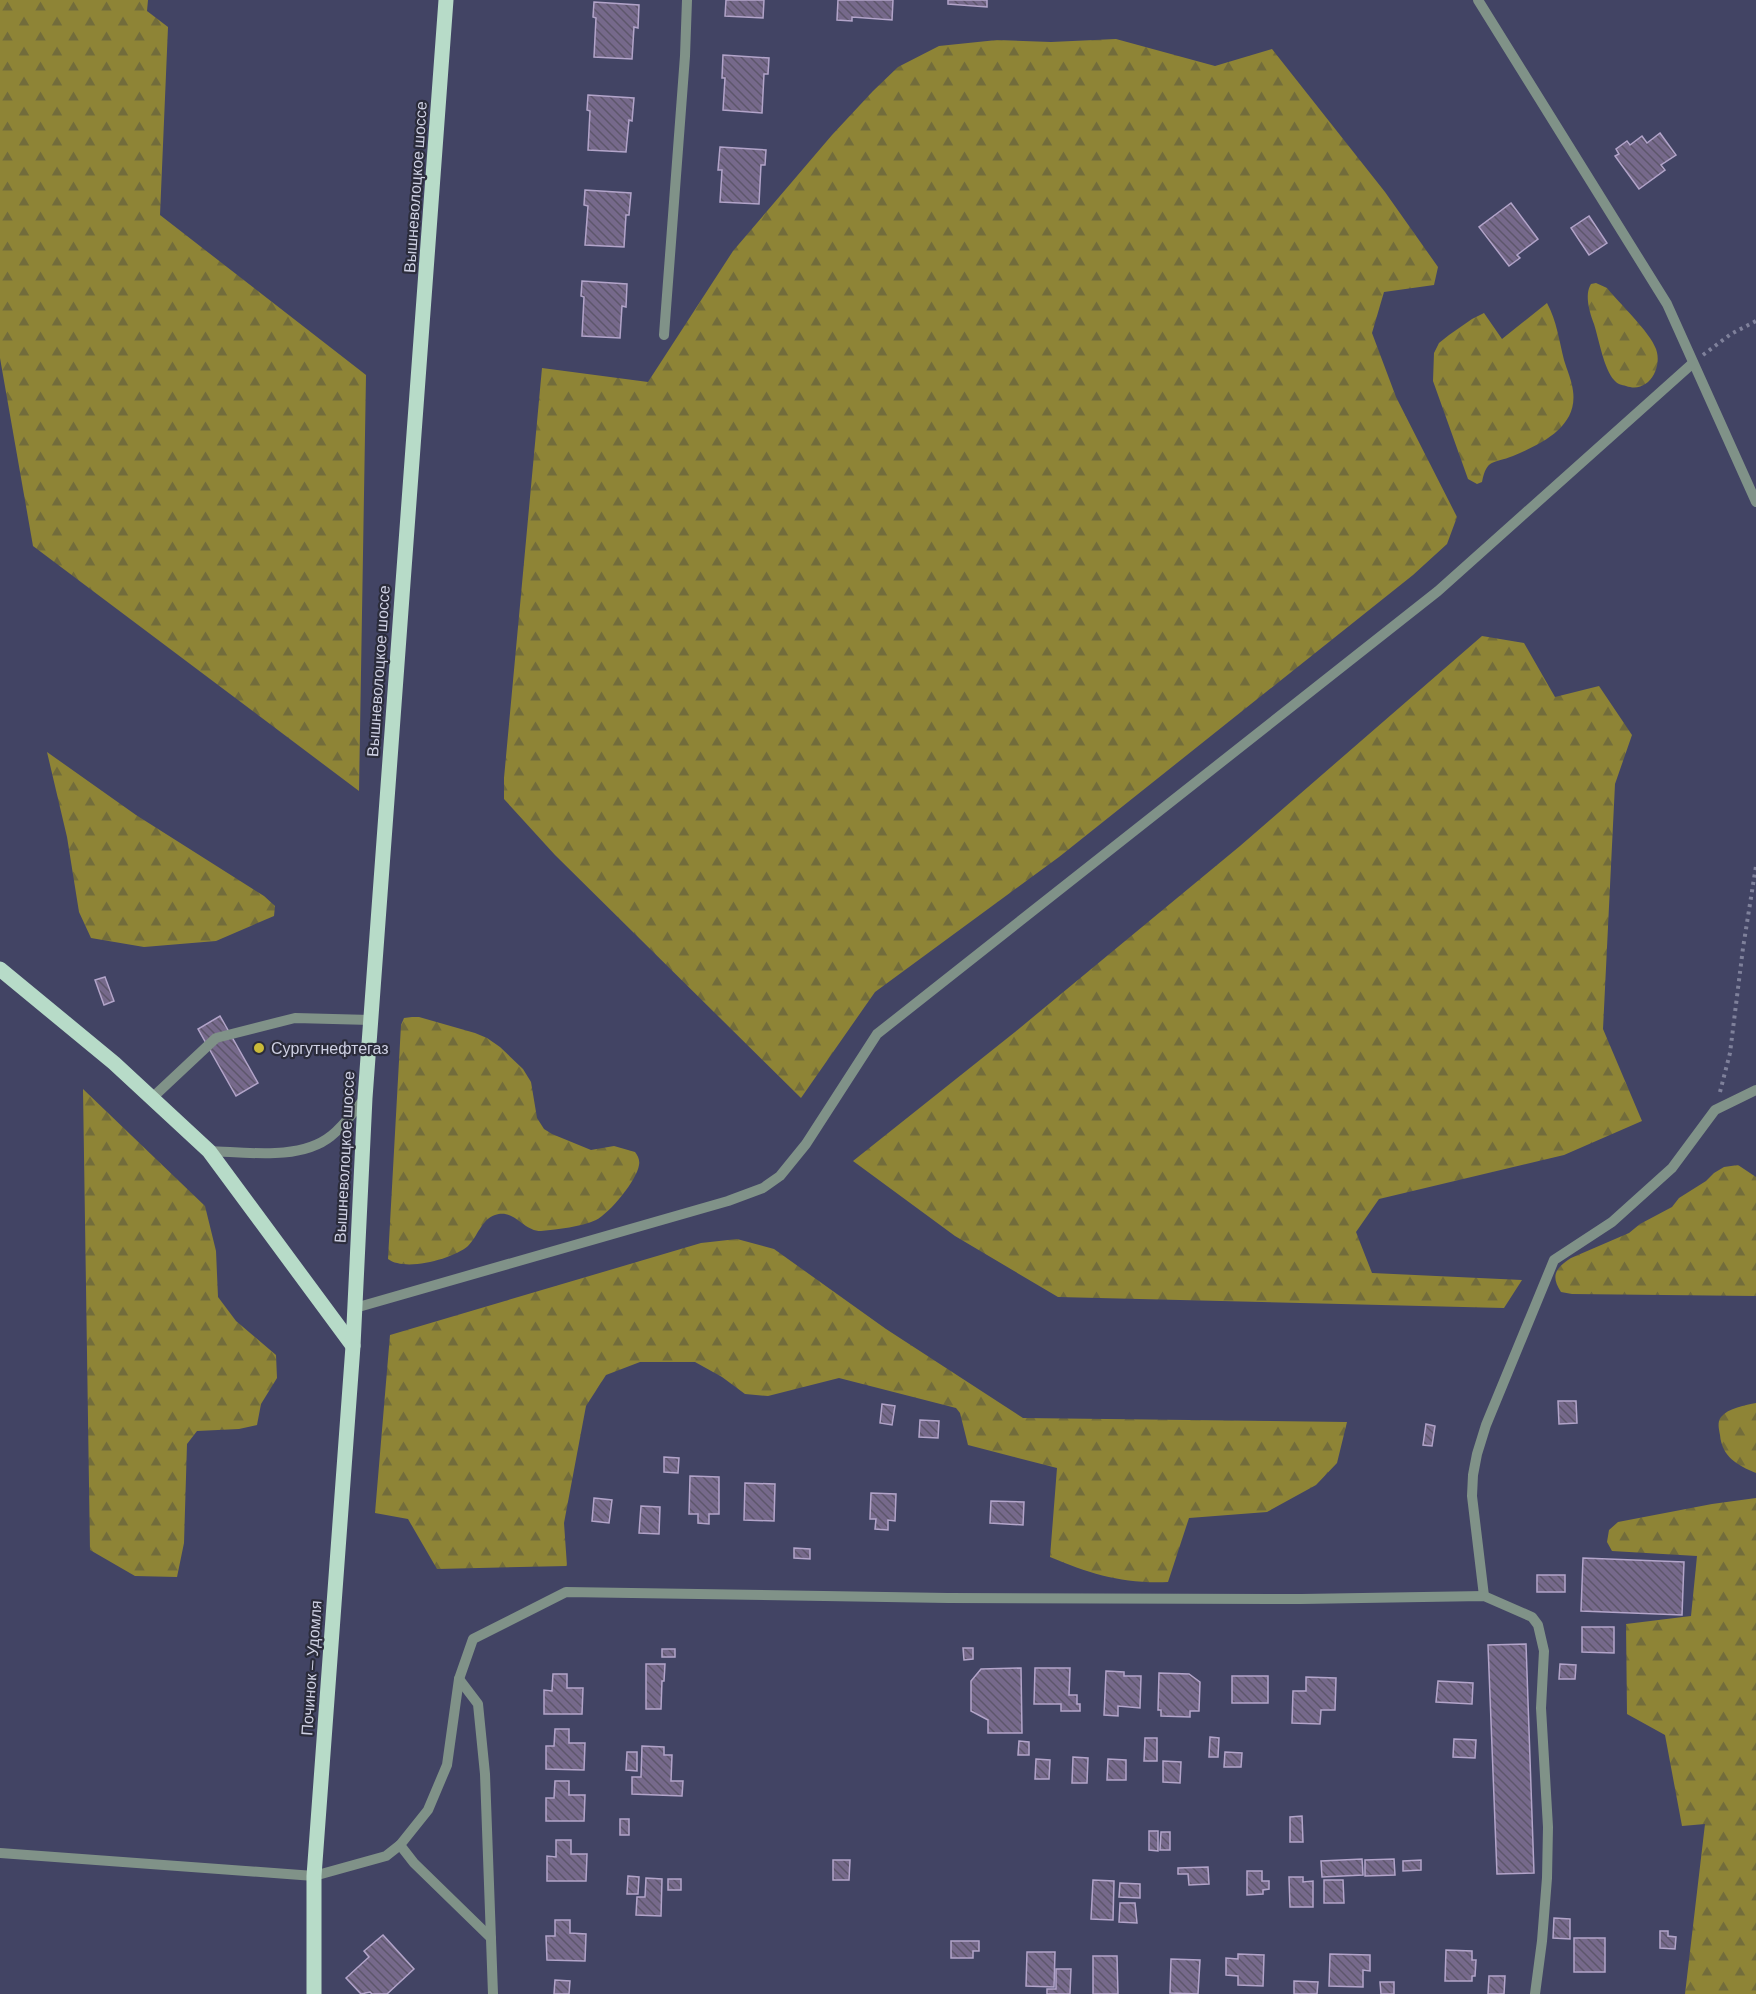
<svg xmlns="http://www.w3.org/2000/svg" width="1756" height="1994" font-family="Barlow,sans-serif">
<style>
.forest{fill:url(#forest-firs)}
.building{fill:url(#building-back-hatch);stroke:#b2a4c9;stroke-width:1.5}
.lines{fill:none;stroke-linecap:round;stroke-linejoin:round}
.path{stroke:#7f819b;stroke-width:4;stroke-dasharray:3 4.5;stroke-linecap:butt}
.minor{stroke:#809288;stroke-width:10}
.major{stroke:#b7dbc8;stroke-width:15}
.poi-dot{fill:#caba39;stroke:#2b2c3b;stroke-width:2}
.labels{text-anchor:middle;stroke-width:4.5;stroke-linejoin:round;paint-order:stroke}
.street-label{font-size:16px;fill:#ced0e3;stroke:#2b2c3b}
.poi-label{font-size:16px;fill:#ced0e3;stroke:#2b2c3b;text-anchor:start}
</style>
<defs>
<pattern id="forest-firs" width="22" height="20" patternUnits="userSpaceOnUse" patternTransform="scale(1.5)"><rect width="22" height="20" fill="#8e8436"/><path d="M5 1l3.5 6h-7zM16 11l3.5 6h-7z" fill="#726c3b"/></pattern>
<pattern id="building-back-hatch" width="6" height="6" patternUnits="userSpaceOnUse" patternTransform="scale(1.5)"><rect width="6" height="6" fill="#76698b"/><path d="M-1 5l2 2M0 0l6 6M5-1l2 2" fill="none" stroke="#5d566b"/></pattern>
</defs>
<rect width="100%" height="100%" fill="#424464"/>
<!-- forest -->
<g class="forest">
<polygon points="0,0 148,0 147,11 168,27 160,215 366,375 359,791 33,546 0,358"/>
<polygon points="1116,39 1215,66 1272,49 1385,192 1438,267 1434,285 1384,292 1372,333 1396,397 1457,517 1447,544 1413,575 1059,857 875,992 801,1098 555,855 504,799 504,778 542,368 648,382 733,251 832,135 873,91 898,67 939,46 997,40 1051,42"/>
<path d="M 1596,283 L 1607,288 C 1619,303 1650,332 1656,349 C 1663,368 1648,394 1626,386 C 1622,385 1617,384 1614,380 C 1604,369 1599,340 1594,324 C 1590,313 1584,295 1591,284 Z"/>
<path d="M 1547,303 C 1557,322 1559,340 1564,360 C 1567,370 1572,381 1573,391 C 1578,427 1541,444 1513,456 C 1493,464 1487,458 1482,482 L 1477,484 L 1468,479 L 1433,381 L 1434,353 L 1439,343 L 1449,335 L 1472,319 L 1484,313 L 1502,339 Z"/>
<polygon points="1482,636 1524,643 1555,697 1599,686 1632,735 1615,784 1603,1029 1642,1121 1564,1155 1379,1199 1356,1232 1372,1273 1522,1280 1504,1308 1058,1297 955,1236 853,1161 1015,1032 1240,846"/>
<polygon points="47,752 136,815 264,896 275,906 274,916 216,941 144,947 91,938 79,912 67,837"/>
<path d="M 412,1017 L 419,1017 L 475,1033 L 487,1038 L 500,1047 L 523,1069 L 531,1082 L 537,1118 L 544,1129 L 552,1134 L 591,1150 L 614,1146 L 635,1152 C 638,1156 640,1160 639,1165 C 637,1180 610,1213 596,1220 C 580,1227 559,1229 541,1231 C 523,1231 514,1208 495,1215 C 481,1220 478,1236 468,1246 C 453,1259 405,1272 388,1259 L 401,1025 L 404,1018 Z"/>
<polygon points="83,1089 205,1206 216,1251 218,1297 236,1321 276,1355 277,1378 261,1404 257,1425 239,1429 197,1431 187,1444 184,1543 177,1577 135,1576 90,1550"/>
<path d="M 1738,1165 L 1756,1177 L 1756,1296 L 1572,1294 L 1561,1292 C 1550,1275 1556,1268 1571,1258 L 1629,1233 L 1640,1224 L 1672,1207 L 1679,1198 L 1706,1181 L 1714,1173 L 1724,1167 Z"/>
<path d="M 737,1239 L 774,1249 L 886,1329 L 1023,1418 L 1347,1422 L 1337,1463 L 1316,1485 L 1267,1512 L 1189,1518 L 1168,1582 C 1123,1584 1090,1574 1050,1557 L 1057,1468 L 968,1445 L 960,1413 L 956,1408 L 839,1378 L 768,1396 L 745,1394 L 722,1377 L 695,1362 L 640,1362 L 606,1375 L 586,1406 L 564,1523 L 567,1566 L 437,1569 L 408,1519 L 375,1513 L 390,1335 L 701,1243 Z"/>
<path d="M 1756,1403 L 1756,1473 C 1737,1465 1722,1457 1720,1435 C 1719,1429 1717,1422 1721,1417 C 1728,1408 1746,1405 1756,1403 Z"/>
<polygon points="1756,1498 1756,1994 1685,1994 1705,1824 1682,1826 1665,1735 1627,1714 1626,1624 1691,1616 1697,1556 1612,1551 1607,1542 1609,1530 1618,1522 1712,1504"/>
</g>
<!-- building -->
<g class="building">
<polygon points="726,0 764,0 763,18 725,16"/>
<polygon points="838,0 893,0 892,20 852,17 852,21 837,20"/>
<polygon points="948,0 987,0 987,7 948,4"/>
<polygon points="594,2 639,5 638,28 634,27 632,59 594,57 596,18 593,17"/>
<polygon points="723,55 769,58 768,74 764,74 762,113 723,110 725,78 722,78"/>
<polygon points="588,95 634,98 632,121 629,120 626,152 588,150 590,111 587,110"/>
<polygon points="1660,133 1676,155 1661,165 1665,170 1639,189 1615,156 1619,154 1616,149 1627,141 1630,145 1642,136 1647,143"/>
<polygon points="720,147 766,150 765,165 761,165 759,204 720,202 722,170 718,170"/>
<polygon points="585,190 631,193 629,215 626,215 624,247 585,245 588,206 584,205"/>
<polygon points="1511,203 1538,239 1517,255 1520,258 1509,266 1479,227"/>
<polygon points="1589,216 1607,243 1589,255 1571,228"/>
<polygon points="582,281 627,284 626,307 622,306 620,338 582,336 584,297 581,296"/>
<polygon points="105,977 114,1001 104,1005 95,980"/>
<polygon points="220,1016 258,1083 236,1096 198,1029"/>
<polygon points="1558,1401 1576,1401 1577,1423 1559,1424"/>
<polygon points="882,1404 895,1406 892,1425 880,1423"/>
<polygon points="920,1420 939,1421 938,1438 919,1437"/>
<polygon points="1426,1424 1435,1426 1432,1446 1423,1445"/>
<polygon points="664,1457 679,1458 678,1473 664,1472"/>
<polygon points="690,1476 719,1477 719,1514 709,1514 709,1524 698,1523 698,1514 689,1514"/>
<polygon points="745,1483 775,1484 774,1521 744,1520"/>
<polygon points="871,1493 896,1494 895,1521 888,1520 888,1530 875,1529 876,1519 870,1519"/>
<polygon points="594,1498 612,1500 609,1523 592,1521"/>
<polygon points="991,1501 1024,1502 1023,1525 990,1523"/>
<polygon points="641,1506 660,1507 659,1534 639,1533"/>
<polygon points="794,1548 810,1549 810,1559 794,1558"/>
<polygon points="1583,1558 1684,1562 1682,1615 1581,1611"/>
<rect x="1537" y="1575" width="28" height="17"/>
<polygon points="1582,1627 1614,1627 1614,1653 1582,1652"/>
<polygon points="1526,1644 1534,1873 1497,1874 1488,1645"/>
<polygon points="963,1648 973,1648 973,1659 964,1660"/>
<rect x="662" y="1649" width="13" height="8"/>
<polygon points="646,1664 665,1664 664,1681 662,1681 661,1709 646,1709"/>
<polygon points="1560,1664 1576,1665 1575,1679 1559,1679"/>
<polygon points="1021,1668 1022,1733 988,1733 988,1720 971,1711 971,1681 981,1669"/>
<polygon points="1035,1668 1070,1668 1069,1695 1077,1695 1077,1704 1080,1704 1080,1711 1061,1711 1061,1704 1034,1704"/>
<polygon points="1106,1671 1124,1672 1124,1676 1141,1676 1140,1708 1118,1706 1118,1716 1104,1715"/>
<polygon points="1159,1673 1189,1674 1200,1682 1199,1711 1190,1711 1190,1717 1161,1716 1161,1710 1158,1710"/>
<polygon points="553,1674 567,1674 567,1688 583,1688 582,1714 544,1714 544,1690 552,1691"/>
<rect x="1232" y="1676" width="36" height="27"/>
<polygon points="1306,1677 1336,1678 1335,1710 1321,1710 1320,1724 1292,1723 1293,1691 1306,1691"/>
<polygon points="1438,1681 1473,1683 1472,1704 1436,1702"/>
<polygon points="555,1729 569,1729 569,1743 585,1743 584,1770 546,1769 546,1746 554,1746"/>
<polygon points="1210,1737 1219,1738 1218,1757 1209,1757"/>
<polygon points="1145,1738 1157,1738 1157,1761 1144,1761"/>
<polygon points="1454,1739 1476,1740 1475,1758 1453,1757"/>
<polygon points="1019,1741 1029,1742 1029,1755 1018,1755"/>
<polygon points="642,1746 664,1747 664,1755 672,1755 671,1781 683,1781 682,1796 632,1794 632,1777 641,1777"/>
<polygon points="627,1752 637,1752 637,1771 626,1770"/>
<polygon points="1225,1752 1242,1753 1241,1767 1224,1767"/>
<polygon points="1073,1757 1088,1758 1087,1783 1072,1783"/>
<polygon points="1036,1759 1050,1760 1049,1779 1035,1779"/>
<polygon points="1108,1759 1126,1760 1126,1780 1107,1780"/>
<polygon points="1163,1761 1181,1762 1180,1783 1163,1782"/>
<polygon points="555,1781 569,1781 569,1795 585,1795 584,1821 546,1821 546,1798 554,1798"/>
<polygon points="1302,1816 1303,1842 1290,1842 1290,1817"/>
<rect x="620" y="1819" width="9" height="16"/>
<polygon points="1149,1831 1158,1831 1158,1851 1149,1850"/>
<polygon points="1161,1832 1170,1832 1170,1850 1160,1850"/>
<polygon points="556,1840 571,1840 571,1854 587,1854 586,1881 547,1881 547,1856 556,1857"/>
<polygon points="1362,1859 1363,1875 1322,1877 1321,1861"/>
<polygon points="1394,1859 1395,1875 1365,1876 1365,1860"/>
<polygon points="833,1860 850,1860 849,1880 833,1880"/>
<polygon points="1421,1860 1421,1870 1403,1871 1403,1861"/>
<polygon points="1208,1867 1209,1884 1189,1885 1188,1874 1178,1874 1178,1868"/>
<polygon points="1247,1871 1262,1871 1262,1881 1269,1881 1269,1889 1263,1890 1263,1894 1247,1895"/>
<polygon points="628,1876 639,1877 638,1894 627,1894"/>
<polygon points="1289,1877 1303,1877 1303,1882 1313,1881 1313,1907 1290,1907"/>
<polygon points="646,1878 662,1879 661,1916 636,1915 637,1897 645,1897"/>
<rect x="668" y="1879" width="13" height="11"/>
<polygon points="1093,1880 1114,1881 1113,1920 1091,1919"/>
<polygon points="1324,1880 1343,1880 1344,1903 1324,1903"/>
<polygon points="1120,1883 1140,1884 1140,1898 1119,1897"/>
<polygon points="1120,1903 1135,1903 1137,1923 1119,1922"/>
<polygon points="1554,1918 1570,1919 1570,1939 1553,1938"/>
<polygon points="555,1920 570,1920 570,1933 586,1934 585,1961 547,1960 546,1936 555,1936"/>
<polygon points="1660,1931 1668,1931 1668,1936 1676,1937 1675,1949 1660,1948"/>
<polygon points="383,1935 414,1969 387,1994 372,1994 370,1992 361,1994 346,1978 369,1957 364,1951"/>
<rect x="1574" y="1938" width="31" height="34"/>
<polygon points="951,1941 979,1941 979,1951 973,1951 973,1958 951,1958"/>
<polygon points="1446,1950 1472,1951 1472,1960 1476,1960 1475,1976 1472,1976 1472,1981 1445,1981"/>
<polygon points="1027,1952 1055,1952 1054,1987 1026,1986"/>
<polygon points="1238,1954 1264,1955 1263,1986 1238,1985 1238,1976 1226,1975 1226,1958 1238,1959"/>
<polygon points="1330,1954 1370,1955 1370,1971 1363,1970 1363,1987 1329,1986"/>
<polygon points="1093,1956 1117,1956 1118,1994 1093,1994"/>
<polygon points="1171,1959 1200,1960 1198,1994 1170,1993"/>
<polygon points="1056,1969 1071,1969 1070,1994 1047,1994 1047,1989 1056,1989"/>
<polygon points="1489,1976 1505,1976 1504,1994 1488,1994"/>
<polygon points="555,1980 570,1981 569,1994 554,1994"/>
<polygon points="1294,1981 1318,1982 1317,1994 1294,1994"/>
<polygon points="1380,1982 1394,1982 1394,1994 1381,1994"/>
</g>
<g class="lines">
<!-- path -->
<g class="path">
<polyline points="1703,355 1731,334 1756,321"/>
<polyline points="1720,1092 1730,1053 1743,948 1756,866"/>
</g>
<!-- minor -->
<g class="minor">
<polyline points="1478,0 1667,304 1756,502"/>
<polyline points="664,335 685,56 687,0"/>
<polyline points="152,1098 216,1038 295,1018 371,1020"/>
<path d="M 209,1151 C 246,1152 300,1161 331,1136 C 344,1126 354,1111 365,1098"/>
<polyline points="355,1308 728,1201 763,1188 780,1176 806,1144 877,1034 1438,591 1693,363"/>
<polyline points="1484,1596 1472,1496 1473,1475 1477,1454 1486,1425 1554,1260 1612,1222 1672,1168 1715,1110 1756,1090"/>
<polyline points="459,1679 478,1704 485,1774 493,1994"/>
<polyline points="400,1845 414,1863 491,1938"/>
<polyline points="0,1853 314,1876 386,1856 400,1845 428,1810 447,1765 459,1679 473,1639 566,1592 948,1598 1301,1599 1484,1596 1532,1617 1538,1625 1544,1651 1541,1708 1548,1827 1547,1878 1542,1941 1535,1994"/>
</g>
<!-- major -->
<g class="major">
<polyline points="0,969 114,1063 209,1151 353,1346"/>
<polyline points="314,1994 314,1876 353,1346 365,1098 446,0"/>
</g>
</g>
<!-- markers -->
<circle class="poi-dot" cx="259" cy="1048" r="6"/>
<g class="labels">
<!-- street labels -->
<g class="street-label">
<text transform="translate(415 187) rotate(-86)" y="6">Вышневолоцкое шоссе</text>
<text transform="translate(378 671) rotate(-86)" y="6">Вышневолоцкое шоссе</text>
<text transform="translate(344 1157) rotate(-87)" y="6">Вышневолоцкое шоссе</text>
<text transform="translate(311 1668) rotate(-86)" y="6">Починок — Удомля</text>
</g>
<!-- poi labels -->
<g class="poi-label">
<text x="271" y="1054">Сургутнефтегаз</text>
</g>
</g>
</svg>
